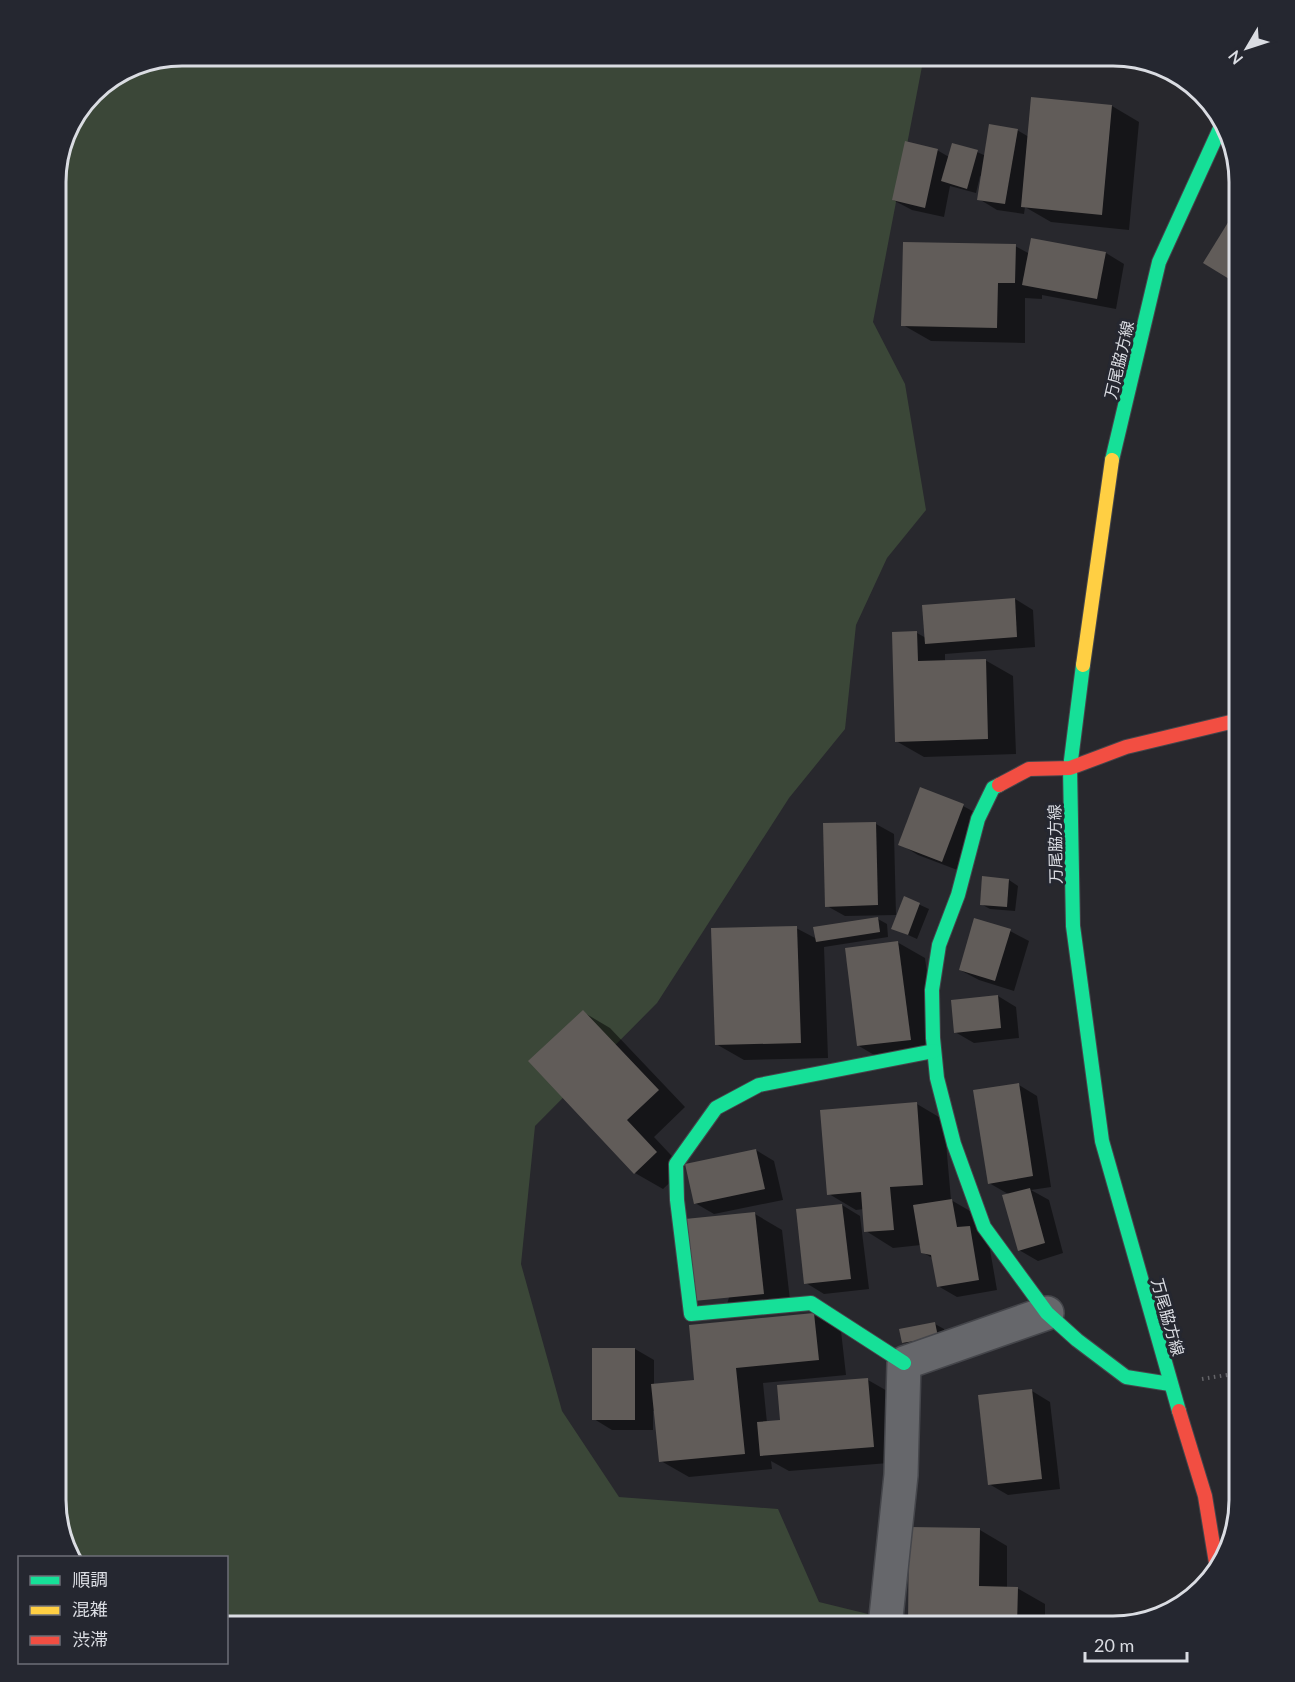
<svg xmlns="http://www.w3.org/2000/svg" width="1295" height="1682" font-family="Lato,'Noto Sans JP',sans-serif">
<style>
.green{fill:#3b4738}
.shadow{fill:#0007}
.building{fill:#615c59}
.lines{fill:none;stroke-linecap:round;stroke-linejoin:round}
.street-casing{stroke:#45464b;stroke-width:36}
.fast-casing{stroke:#45464b;stroke-width:16}
.slow-casing{stroke:#45464b;stroke-width:16}
.jam-casing{stroke:#45464b;stroke-width:16}
.path{stroke:#646468;stroke-width:4;stroke-dasharray:1.5 4.5;stroke-linecap:butt}
.street{stroke:#66676b;stroke-width:33}
.fast{stroke:#16e098;stroke-width:14}
.slow{stroke:#ffcf43;stroke-width:14}
.jam{stroke:#f24e42;stroke-width:14}
.labels{text-anchor:middle;stroke-width:6;stroke-linejoin:round;paint-order:stroke}
.street-label{font-size:16px;fill:#dadce2;stroke:#252730}
.rim{fill:none;stroke:#dadce2;stroke-width:3}
</style>
<rect width="100%" height="100%" fill="#28282d"/>
<!-- green -->
<polygon class="green" points="182,56 924,56 873,322 905,384 926,510 887,558 856,625 845,729 789,798 657,1003 535,1126 521,1264 562,1411 619,1497 778,1509 819,1602 917,1626 227,1626 226,1558 73,1557 56,1500 56,174 68,127 98,87 134,65"/>
<!-- shadow -->
<g class="shadow">
<polygon points="1112,106 1139,122 1129,230 1051,222 1025,207 1024,214 997,210 979,199 982,177 980,176 976,193 950,186 944,217 912,210 893,200 937,150 949,157 977,152 986,156 1017,130 1029,137"/>
<polygon points="1233,218 1239,222 1239,283 1206,263"/>
<polygon points="1032,239 1106,253 1124,264 1116,309 1042,295 1042,299 1025,298 1025,343 931,341 903,325 1015,246 1030,254"/>
<polygon points="1015,599 1033,610 1035,647 945,654 945,661 985,660 1013,676 1016,754 924,757 896,741 917,633 926,638"/>
<polygon points="921,789 963,806 982,816 960,871 918,855 900,844"/>
<polygon points="876,824 894,834 896,915 845,916 827,906"/>
<polygon points="1009,880 1018,886 1015,911 990,909 981,904"/>
<polygon points="905,898 929,909 917,939 893,928"/>
<polygon points="878,919 887,924 888,937 824,947 828,1058 744,1060 716,1044 796,928 817,939"/>
<polygon points="1010,931 1029,941 1014,991 979,980 960,970"/>
<polygon points="897,942 925,958 938,1055 886,1062 859,1046"/>
<polygon points="998,996 1016,1007 1019,1038 974,1043 955,1032"/>
<polygon points="583,1012 610,1028 685,1107 654,1137 684,1169 663,1189 635,1173"/>
<polygon points="1019,1085 1037,1096 1051,1187 1031,1190 1049,1200 1063,1253 1038,1261 1019,1250 1010,1195 989,1183"/>
<polygon points="917,1104 944,1120 951,1200 970,1211 988,1238 997,1290 957,1297 938,1286 934,1259 922,1252 921,1245 893,1248 866,1231 864,1209 856,1210 829,1194"/>
<polygon points="756,1150 774,1161 783,1200 714,1214 695,1203"/>
<polygon points="842,1205 860,1216 869,1289 824,1294 806,1283"/>
<polygon points="755,1214 782,1230 791,1309 723,1317"/>
<polygon points="814,1315 841,1331 846,1375 763,1383 767,1423 782,1422 868,1380 896,1396 901,1462 789,1471 771,1461 772,1469 689,1477 661,1461 656,1411 653,1411 653,1430 612,1430 594,1419 635,1349 654,1360 654,1385 696,1381"/>
<polygon points="935,1324 944,1329 946,1341 912,1348 903,1342"/>
<polygon points="1032,1391 1050,1402 1060,1489 1008,1495 989,1484"/>
<polygon points="911,1529 980,1530 1007,1546 1007,1588 1017,1588 1045,1604 1045,1626 910,1626"/>
</g>
<!-- building -->
<g class="building">
<polygon points="1031,97 1112,105 1102,215 1021,207"/>
<polygon points="989,124 1018,129 1005,204 977,200"/>
<polygon points="905,141 938,149 925,208 892,200"/>
<polygon points="952,143 978,150 967,189 941,181"/>
<polygon points="1232,216 1239,220 1239,285 1203,263"/>
<polygon points="1031,238 1106,252 1097,299 1022,285"/>
<polygon points="903,242 1016,244 1015,283 998,283 997,328 901,326"/>
<polygon points="1015,598 1017,637 925,644 922,605"/>
<polygon points="917,631 918,661 986,659 988,739 895,742 892,632"/>
<polygon points="920,787 964,804 942,862 898,845"/>
<polygon points="876,822 878,905 825,907 823,823"/>
<polygon points="982,876 1009,879 1007,907 980,905"/>
<polygon points="904,896 920,903 908,935 891,929"/>
<polygon points="878,917 880,932 816,942 813,927"/>
<polygon points="974,918 1011,929 995,981 959,970"/>
<polygon points="797,926 801,1043 715,1045 711,928"/>
<polygon points="898,941 911,1040 857,1046 845,948"/>
<polygon points="998,995 1001,1028 954,1033 951,1000"/>
<polygon points="583,1010 659,1090 627,1120 657,1152 634,1174 528,1061"/>
<polygon points="1019,1083 1033,1176 988,1184 973,1090"/>
<polygon points="917,1102 923,1185 890,1187 894,1230 864,1232 861,1192 827,1195 820,1110"/>
<polygon points="756,1149 765,1189 694,1204 685,1164"/>
<polygon points="1030,1188 1045,1243 1018,1251 1002,1195"/>
<polygon points="952,1199 957,1227 970,1226 979,1280 937,1287 931,1255 921,1253 913,1205"/>
<polygon points="842,1204 851,1279 804,1284 796,1209"/>
<polygon points="755,1212 764,1294 694,1301 685,1219"/>
<polygon points="814,1313 819,1360 736,1368 745,1454 659,1462 651,1384 694,1380 689,1325"/>
<polygon points="935,1322 938,1337 902,1343 899,1329"/>
<rect x="592" y="1348" width="43" height="72"/>
<polygon points="868,1378 874,1447 760,1456 757,1422 780,1420 777,1385"/>
<polygon points="1032,1389 1042,1479 988,1485 978,1395"/>
<polygon points="909,1527 980,1528 979,1586 1018,1587 1017,1626 908,1626"/>
</g>
<g class="lines">
<defs>
<polyline id="street" points="886,1617 901,1475 904,1363 1047,1313"/>
<g id="fast">
<polyline points="1112,460 1159,262 1222,124"/>
<polyline points="1083,665 1070,768 1073,926 1102,1141 1179,1411"/>
<polyline points="999,785 993,788 978,819 958,895 939,945 932,990 933,1038 937,1078 954,1144 984,1227 1047,1313 1077,1340 1126,1377 1170,1384"/>
<polyline points="904,1363 811,1303 691,1314 677,1200 676,1164 716,1108 759,1085 934,1051"/>
</g>
<polyline id="slow" points="1083,665 1112,460"/>
<g id="jam">
<polyline points="999,785 1029,769 1070,768 1126,747 1239,720"/>
<polyline points="1179,1411 1205,1496 1217,1569"/>
</g>
</defs>
<!-- street casing -->
<use href="#street" class="street-casing"/>
<!-- fast casing -->
<use href="#fast" class="fast-casing"/>
<!-- slow casing -->
<use href="#slow" class="slow-casing"/>
<!-- jam casing -->
<use href="#jam" class="jam-casing"/>
<!-- path -->
<polyline class="path" points="1202,1379 1239,1373"/>
<!-- street -->
<use href="#street" class="street"/>
<!-- fast -->
<use href="#fast" class="fast"/>
<!-- slow -->
<use href="#slow" class="slow"/>
<!-- jam -->
<use href="#jam" class="jam"/>
</g>
<g class="labels">
<!-- street labels -->
<g class="street-label">
<text transform="translate(1119 360) rotate(-77)" y="6">万尾脇方線</text>
<text transform="translate(1055 844) rotate(-91)" y="6">万尾脇方線</text>
<text transform="translate(1168 1317) rotate(74)" y="6">万尾脇方線</text>
</g>
</g>
<!-- crop -->
<path d="M0 0H1295V1682H0ZM182 66H1113A116 116 0 0 1 1229 182V1500A116 116 0 0 1 1113 1616H182A116 116 0 0 1 66 1500V182A116 116 0 0 1 182 66Z" fill="#252730" fill-rule="evenodd"/>
<path class="rim" d="M182 66H1113A116 116 0 0 1 1229 182V1500A116 116 0 0 1 1113 1616H182A116 116 0 0 1 66 1500V182A116 116 0 0 1 182 66Z"/>
<!-- legend -->
<rect x="18" y="1556" width="210" height="108" fill="#252730" stroke="#6d6f77" stroke-width="1.5"/>
<rect x="30" y="1576" width="30" height="9" fill="#16e098" stroke="#6d6f77" stroke-width="1.5"/>
<text x="72" y="1586" font-size="18" fill="#dadce2">順調</text>
<rect x="30" y="1606" width="30" height="9" fill="#ffcf43" stroke="#6d6f77" stroke-width="1.5"/>
<text x="72" y="1616" font-size="18" fill="#dadce2">混雑</text>
<rect x="30" y="1636" width="30" height="9" fill="#f24e42" stroke="#6d6f77" stroke-width="1.5"/>
<text x="72" y="1646" font-size="18" fill="#dadce2">渋滞</text>
<!-- north arrow -->
<g transform="translate(1247 48) rotate(231)" stroke="#252730" stroke-width="4.5" paint-order="stroke">
<path d="M0-4.5L10 22L0 15L-10 22Z" fill="#dadce2"/>
<text y="-9" font-size="16" font-weight="bold" text-anchor="middle" fill="#dadce2">N</text>
</g>
<!-- scale -->
<path d="M1085 1652v9h102v-9" fill="none" stroke="#dadce2" stroke-width="3"/>
<text x="1094" y="1652" font-size="18" fill="#dadce2" stroke="#252730" stroke-width="4.5" paint-order="stroke">20 m</text>
</svg>
